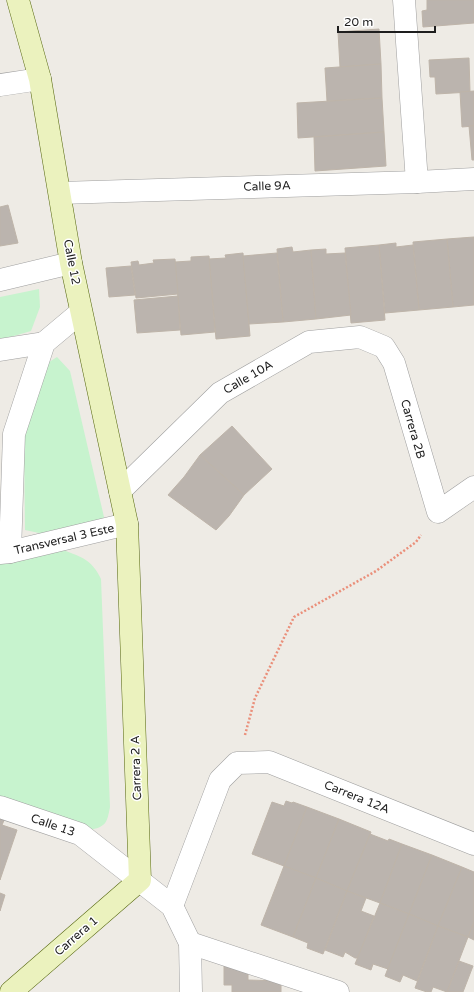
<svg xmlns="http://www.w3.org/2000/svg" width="474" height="992" font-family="'Varela Round',sans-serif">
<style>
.park{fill:#c7f3ce}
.building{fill:#bbb4ae;stroke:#beb4a9}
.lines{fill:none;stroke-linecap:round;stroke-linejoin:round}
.street-casing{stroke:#9f9f9f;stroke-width:23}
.secondary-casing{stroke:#576811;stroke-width:23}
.path{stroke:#ea8f7a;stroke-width:2.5;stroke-dasharray:2 2;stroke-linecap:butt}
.street{stroke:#fff;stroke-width:22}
.secondary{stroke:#ebf2be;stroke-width:22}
.labels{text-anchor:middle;stroke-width:3;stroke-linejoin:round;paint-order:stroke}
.street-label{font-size:12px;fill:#1e1e1e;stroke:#fff}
</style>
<rect width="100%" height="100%" fill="#eeebe5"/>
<!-- park -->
<g class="park">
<polygon points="39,289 40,307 31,331 0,340 0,297"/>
<polygon points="57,357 70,371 104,517 98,525 53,536 25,530 24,438 46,364"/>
<path d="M 63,550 C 82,557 92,560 101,579 L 110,807 C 107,823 106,827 89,830 L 0,801 L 0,559 Z"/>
</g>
<!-- building -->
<g class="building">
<polygon points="427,0 474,0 474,23 423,27 422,11 427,10"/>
<polygon points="379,29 381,64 340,67 338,32"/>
<polygon points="469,58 470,92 436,94 435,77 430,77 429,60"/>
<polygon points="381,64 382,98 327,101 325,68"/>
<polygon points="474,91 474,126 462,127 460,92"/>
<polygon points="382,98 384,132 298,138 297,103"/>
<polygon points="469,126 474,126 474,160 472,160"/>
<polygon points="384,132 386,166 315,171 314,137"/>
<polygon points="8,205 18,243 0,246 0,207"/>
<polygon points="474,237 474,305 453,307 447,239"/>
<polygon points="447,239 453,307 419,310 413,242"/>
<polygon points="396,243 396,247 413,245 419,310 385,313 379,245"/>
<polygon points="379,245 385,320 351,323 345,248"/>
<polygon points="292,247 293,252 311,250 316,319 283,322 277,249"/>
<polygon points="326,249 326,254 345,253 351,315 316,319 311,250"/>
<polygon points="243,253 250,336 216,339 209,259 226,258 225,255"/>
<polygon points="277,253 283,322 249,324 243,256"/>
<polygon points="209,256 215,332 181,335 175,262 191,261 191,257"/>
<polygon points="175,259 178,294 136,298 131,262 138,261 139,265 154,263 153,260"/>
<polygon points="131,266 135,295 109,297 106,268"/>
<polygon points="178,296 180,330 137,333 134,300"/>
<polygon points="232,426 272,469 244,495 200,455"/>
<polygon points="200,455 244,495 229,516 216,530 168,495 184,477"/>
<polygon points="286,801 292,803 293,802 307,807 284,866 252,854 272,802 284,806"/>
<polygon points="307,807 339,819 316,878 284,866"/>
<polygon points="0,816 5,818 2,825 17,830 0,880"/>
<polygon points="339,819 371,832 347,891 316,878"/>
<polygon points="370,834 388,841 389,839 402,844 380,903 347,891"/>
<polygon points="402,844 432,855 409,914 380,903"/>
<polygon points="432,855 462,867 438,926 409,914"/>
<polygon points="284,866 316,878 293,937 261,925"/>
<polygon points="462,867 474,872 474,922 468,937 438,926"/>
<polygon points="316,878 347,891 323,954 307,948 308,943 293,937"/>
<polygon points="347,891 366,898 361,911 374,916 358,958 355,958 345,952 343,957 325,950"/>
<polygon points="0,893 5,895 0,911"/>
<polygon points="380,903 409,914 388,969 373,964 371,970 355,964"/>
<polygon points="409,914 438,926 417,981 403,975 400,982 385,976"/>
<polygon points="474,922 474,940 468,937"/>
<polygon points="438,926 468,937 447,992 433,987 431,992 427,992 415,988"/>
<polygon points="459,961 473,966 463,992 447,992"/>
<polygon points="224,966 248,967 248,980 281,981 281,992 232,992 232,985 224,985"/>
</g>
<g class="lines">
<defs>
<g id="street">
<polyline points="404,0 417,182"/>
<polyline points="0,85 40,79"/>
<polyline points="60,193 417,182 474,179"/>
<polyline points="0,280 71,263"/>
<polyline points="0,350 44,343"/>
<polyline points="120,491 220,393 309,342 360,337 384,347 394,363 438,512 474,487"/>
<polyline points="10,552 14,434 44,343 81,312"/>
<polyline points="0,553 10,552 127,524"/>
<polyline points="0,807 80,834 172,906 190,943 191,992"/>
<polyline points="172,906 220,780 237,763 269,762 474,844"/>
<polyline points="190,943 338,992"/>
</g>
<polyline id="secondary" points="11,992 140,880 127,524 71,263 40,79 18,0"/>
</defs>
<!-- street casing -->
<use href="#street" class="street-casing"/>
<!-- secondary casing -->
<use href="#secondary" class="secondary-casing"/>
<!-- path -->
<polyline class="path" points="245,735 255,698 294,617 376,571 416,542 421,535"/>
<!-- street -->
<use href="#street" class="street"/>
<!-- secondary -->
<use href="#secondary" class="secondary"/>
</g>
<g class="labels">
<!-- street labels -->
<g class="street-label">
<text transform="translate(267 186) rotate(-2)" y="4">Calle 9A</text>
<text transform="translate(72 262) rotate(79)" y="4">Calle 12</text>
<text transform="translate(248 377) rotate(-30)" y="4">Calle 10A</text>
<text transform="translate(413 429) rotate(74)" y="4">Carrera 2B</text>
<text transform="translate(64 539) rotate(-13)" y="4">Transversal 3 Este</text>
<text transform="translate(136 768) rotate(-92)" y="4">Carrera 2 A</text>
<text transform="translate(357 797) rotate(22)" y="4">Carrera 12A</text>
<text transform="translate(53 825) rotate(19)" y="4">Calle 13</text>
<text transform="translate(76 936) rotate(-41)" y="4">Carrera 1</text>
</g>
</g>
<!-- scale -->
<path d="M338 26v6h97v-6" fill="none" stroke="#1e1e1e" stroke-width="2"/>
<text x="344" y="26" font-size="12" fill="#1e1e1e" stroke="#ffffff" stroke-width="3" paint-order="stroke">20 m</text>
</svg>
